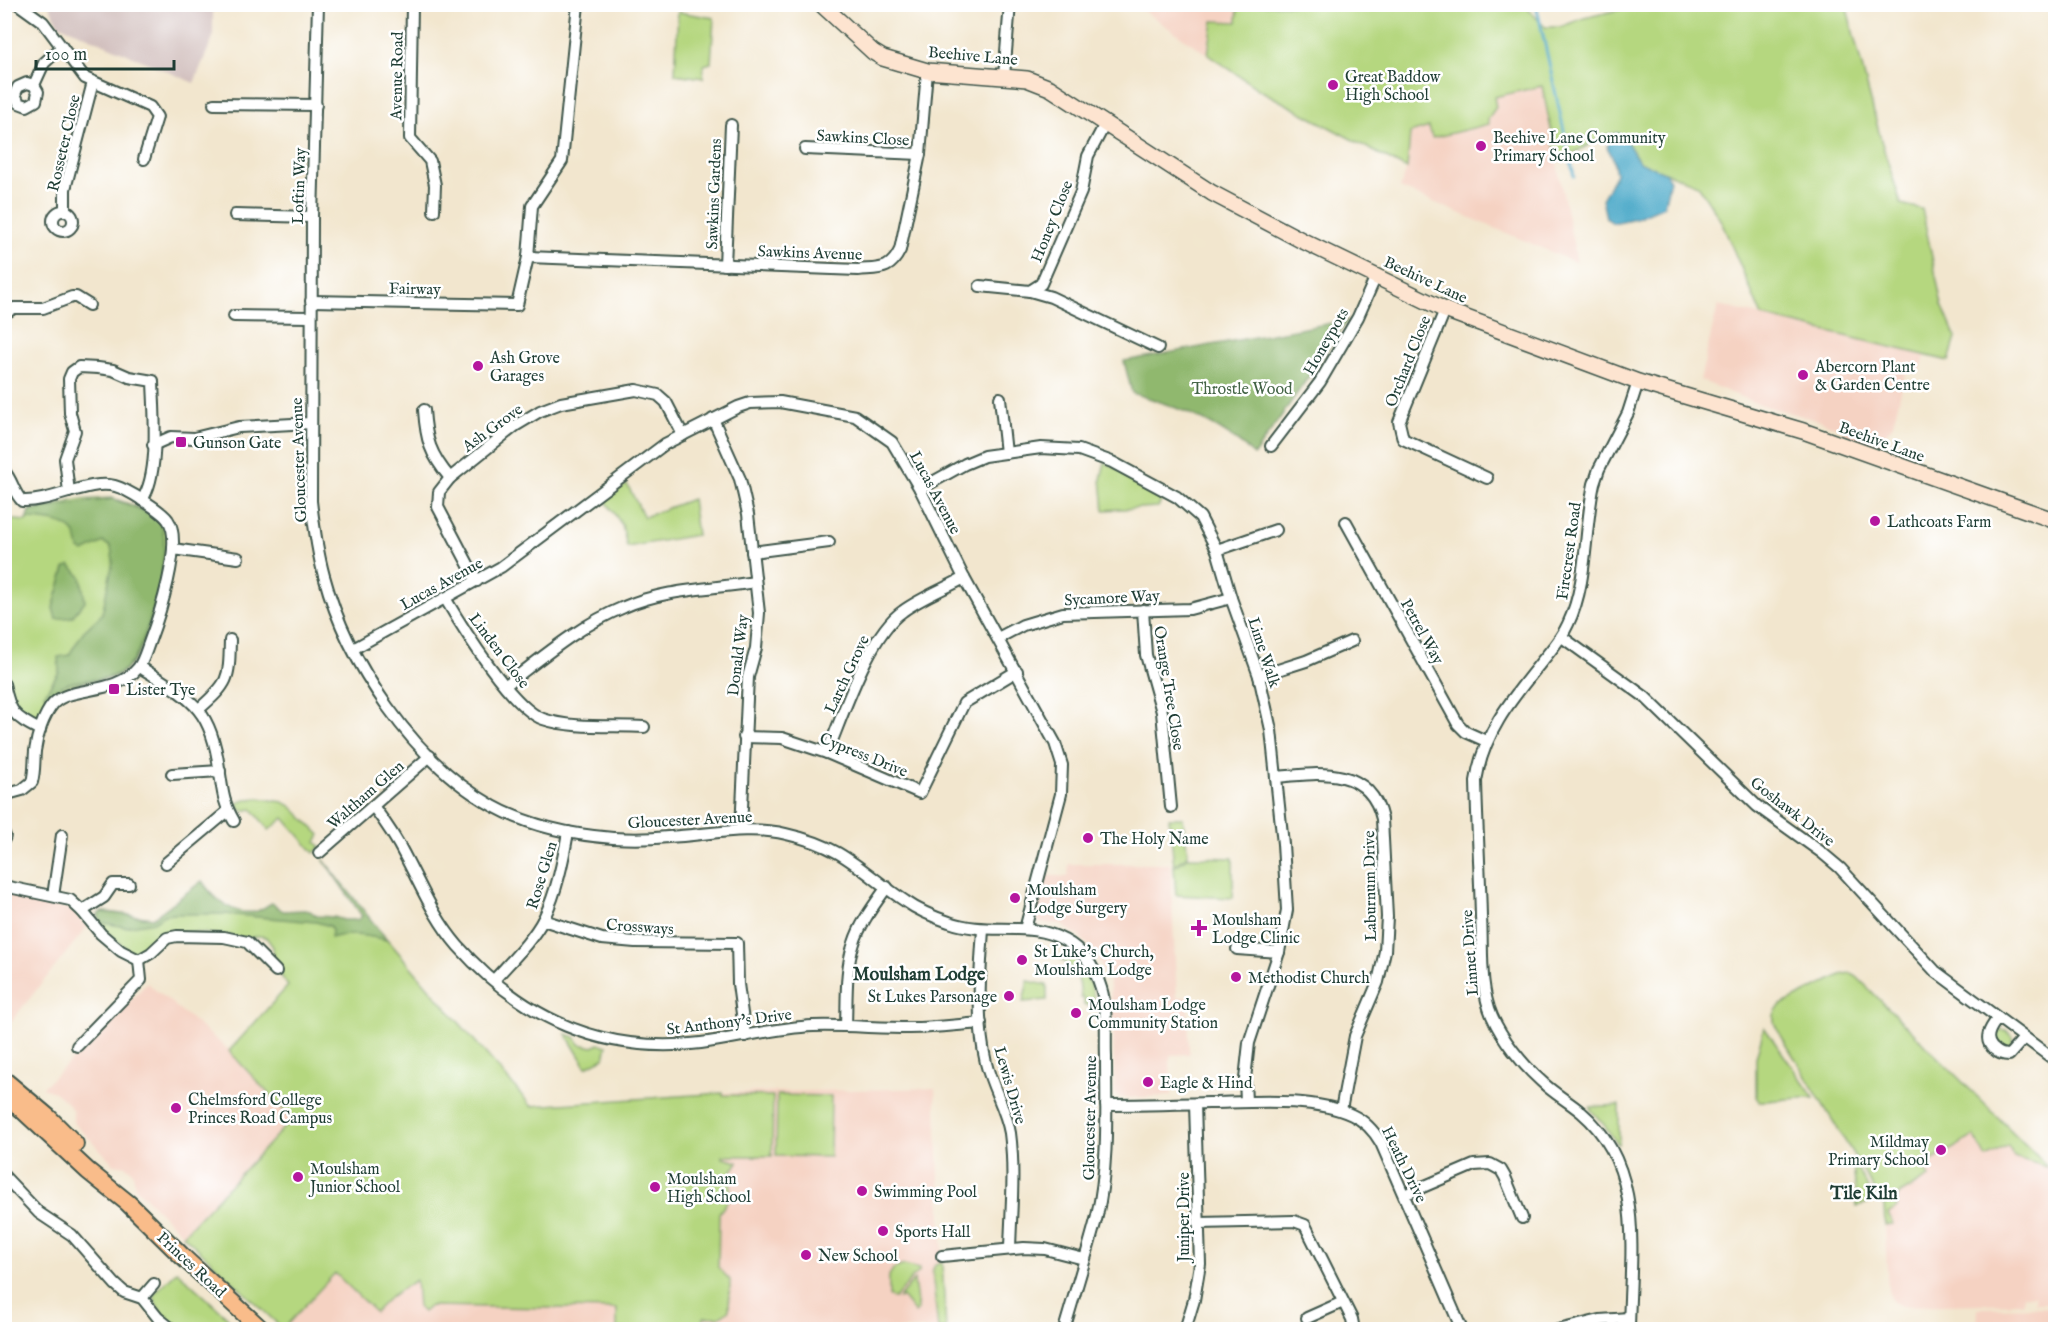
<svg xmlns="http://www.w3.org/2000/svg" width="2060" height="1334" font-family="'IM FELL English',serif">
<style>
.built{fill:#f5d2c2}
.industrial{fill:#d1bfbd}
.green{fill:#b5d77f;stroke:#6a8a5a;stroke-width:1.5}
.forest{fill:#90b86e;stroke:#587a51;stroke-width:1.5}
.water{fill:#48a8c8;stroke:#34727e;stroke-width:1.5}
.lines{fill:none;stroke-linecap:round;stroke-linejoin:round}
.stream{stroke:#48a8c8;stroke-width:3}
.street-casing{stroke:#3f564b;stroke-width:14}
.secondary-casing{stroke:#3f564b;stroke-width:18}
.primary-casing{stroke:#3f564b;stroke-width:20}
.street{stroke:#fff;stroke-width:10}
.secondary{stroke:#fde4d0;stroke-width:15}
.primary{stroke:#f9bc8a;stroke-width:16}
.poi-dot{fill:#b5179e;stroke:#fff;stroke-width:2}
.labels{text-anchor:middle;stroke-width:5;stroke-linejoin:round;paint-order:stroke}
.street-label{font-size:16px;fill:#1f3d34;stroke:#fff}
.poi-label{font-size:16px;fill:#1f3d34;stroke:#fff;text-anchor:start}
.park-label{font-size:16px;fill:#446447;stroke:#fff}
.neighbourhood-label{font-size:18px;font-weight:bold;fill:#1f3d34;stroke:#fff}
</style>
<rect width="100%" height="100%" fill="#fff"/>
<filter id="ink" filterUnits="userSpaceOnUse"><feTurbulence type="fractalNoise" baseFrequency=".0167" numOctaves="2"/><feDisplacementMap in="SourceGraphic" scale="12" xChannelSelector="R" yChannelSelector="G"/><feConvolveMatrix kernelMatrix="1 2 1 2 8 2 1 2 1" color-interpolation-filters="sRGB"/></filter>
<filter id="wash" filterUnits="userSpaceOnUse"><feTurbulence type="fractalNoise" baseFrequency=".008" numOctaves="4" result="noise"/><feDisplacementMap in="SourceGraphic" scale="24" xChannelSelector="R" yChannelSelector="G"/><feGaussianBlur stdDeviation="1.35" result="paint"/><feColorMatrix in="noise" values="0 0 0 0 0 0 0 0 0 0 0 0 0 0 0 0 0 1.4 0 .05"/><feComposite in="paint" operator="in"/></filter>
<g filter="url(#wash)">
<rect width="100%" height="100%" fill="#f2e6ce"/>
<!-- built -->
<g class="built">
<polygon points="1135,5 1528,5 1528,19 1577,263 1400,188 1407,168 1258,89"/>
<polygon points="1718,305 1925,356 1921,370 1907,367 1893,424 1883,437 1879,450 1846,438 1842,429 1820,421 1758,404 1700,380"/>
<polygon points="1069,864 1170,864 1177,997 1188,997 1189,1054 1170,1055 1171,1096 1120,1098 1115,1093 1113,1026 1110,986 1107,976 1098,960 1097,953 1079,936 1060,924 1038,923 1034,913 1043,875 1068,877"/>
<polygon points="5,893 71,910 87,927 5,1029"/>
<polygon points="380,931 531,1106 723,1093 935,1088 946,1329 284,1329 183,1235 135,1187 133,1172 126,1166 114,1164 73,1122 73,1112 68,1103 54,1092 42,1088 87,1046 147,983 229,1050 331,938"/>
<polygon points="1850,973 1857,977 2055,1174 2055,1303 2035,1303 2035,1296 2023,1295 2023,1303 1902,1306 1893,1302 1888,1291 1884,1205 1777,1029 1773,1019 1775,1011 1781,1005 1841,975"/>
<polygon points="2055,1307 2055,1329 1977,1329 1978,1308"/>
</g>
<!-- industrial -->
<polygon class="industrial" points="49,5 213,5 213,37 194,83 58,24"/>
<!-- green -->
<g class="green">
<polygon points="1238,5 1528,5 1529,10 1545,27 1560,27 1584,18 1639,5 1846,5 1881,140 1901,204 1922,209 1942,305 1956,338 1949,361 1762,316 1721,221 1698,185 1639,162 1627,142 1618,133 1608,134 1576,152 1557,158 1542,86 1494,97 1496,107 1488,119 1489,124 1432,138 1429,127 1410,133 1407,169 1258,89 1208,54 1213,21 1237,22"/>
<polygon points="678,12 714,18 711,63 704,65 703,78 675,74"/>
<polygon points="1105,462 1165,494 1158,507 1104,510 1101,479"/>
<polygon points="627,484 644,517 692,499 697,535 627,547 622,525 605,500"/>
<path d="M 112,498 C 127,503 161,513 167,529 C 174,550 150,633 139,653 C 135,661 129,668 121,673 C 114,679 104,680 95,681 C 63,684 49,692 36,722 L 25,718 L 15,708 L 11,695 L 4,645 L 6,519 L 26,521 L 29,510 L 77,500 Z"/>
<polygon points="259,798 283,802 291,806 320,835 316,842 321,847 314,853 284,818 269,830 252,809 242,811 237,805 237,803 248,799"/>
<polygon points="1169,818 1183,818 1188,856 1174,865"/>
<polygon points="1189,857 1233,858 1233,898 1176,895 1174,867"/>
<polygon points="167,908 333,920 380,931 531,1106 723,1093 723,1095 773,1096 772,1156 722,1156 723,1158 738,1162 731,1172 730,1198 719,1213 718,1267 730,1280 729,1310 719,1317 704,1317 703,1326 685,1326 685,1329 703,1330 617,1329 617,1309 430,1306 423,1312 418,1307 416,1280 391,1296 375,1312 335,1273 283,1329 183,1235 292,1119 229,1051 288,986 275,967 273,947 266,937 259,936 248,938 184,931 141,953 130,952 101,927 98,915 101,912 107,912 153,918"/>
<path d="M 1065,952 C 1083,964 1093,983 1095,1005 L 1084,1005 L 1084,998 L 1081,998 C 1080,981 1078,969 1062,960 Z"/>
<path d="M 1850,973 L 1857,977 L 2047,1166 L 2046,1167 L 2014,1157 L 2008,1146 L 1986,1158 L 1974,1136 L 1923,1166 L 1929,1177 L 1897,1196 L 1897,1208 L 1888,1214 L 1893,1224 L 1885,1225 L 1884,1205 L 1777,1029 C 1772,1019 1772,1013 1781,1005 L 1841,975 Z"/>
<polygon points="1028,981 1047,985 1047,1000 1023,1002"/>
<path d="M 1764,1027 L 1814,1098 C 1796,1096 1777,1102 1759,1101 L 1756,1097 L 1756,1058 Z"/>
<polygon points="1998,1029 2006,1030 2012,1036 2013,1045 2005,1051 1994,1044 1993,1035"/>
<polygon points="566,1034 575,1037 579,1044 593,1047 599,1044 607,1046 604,1058 586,1067"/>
<polygon points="777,1095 831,1096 830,1157 776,1156"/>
<polygon points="1619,1105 1619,1144 1617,1144 1605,1126 1590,1109 1590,1107"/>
<polygon points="1853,1161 1875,1200 1857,1207"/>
<polygon points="942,1262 946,1329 938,1329 932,1271 935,1265"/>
<polygon points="904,1265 919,1269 919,1272 912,1278 895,1298 889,1297 889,1276 893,1269"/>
<path d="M 177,1271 L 228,1318 L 217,1329 C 207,1330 192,1332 183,1329 C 170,1325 154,1308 154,1294 Z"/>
<polygon points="914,1280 918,1310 915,1313 903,1298 899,1298"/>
</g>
<!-- forest -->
<g class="forest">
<path d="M 1348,320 L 1254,455 C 1222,424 1174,405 1132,393 L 1124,361 Z"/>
<path d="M 113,499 C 127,505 148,510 158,521 C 177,541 147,642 132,662 C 129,665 124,669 121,672 C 98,686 68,673 49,696 L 44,695 L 59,672 L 58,657 L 69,655 L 83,632 L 102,614 L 113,561 L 111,547 L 103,542 L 84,552 L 79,549 C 78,544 77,538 75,534 C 66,520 42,520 28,519 L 30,511 L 72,504 Z"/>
<polygon points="70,565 81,577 85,601 72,617 56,619 53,608 65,568"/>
<path d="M 323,859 L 387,940 C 368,936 349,932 331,938 L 332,930 L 330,926 L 316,922 L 224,914 L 174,914 L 164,915 L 154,922 L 125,927 L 99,922 L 98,915 L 101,912 L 153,918 L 202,881 C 213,898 232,915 254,912 C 260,911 266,906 272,903 L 283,911 L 305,910 L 310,911 L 317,916 L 334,917 L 344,920 L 357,920 L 362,916 Z"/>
</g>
<!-- water -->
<polygon class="water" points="1618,133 1627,142 1639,162 1665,172 1670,180 1664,206 1636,218 1613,223 1606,218 1602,199 1616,174 1613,158 1607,147 1612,137"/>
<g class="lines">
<!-- stream -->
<polyline class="stream" points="1536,4 1574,176"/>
</g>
</g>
<g filter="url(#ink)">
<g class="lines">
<defs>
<g id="street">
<polyline points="18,4 43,22 85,78 150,107 157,117 144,159"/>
<path d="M 318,4 L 312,217 L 311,501 C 314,527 317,551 324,576 C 347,662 414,762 493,806 C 529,826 572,835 613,838 C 631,839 650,839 668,837 C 708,835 747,825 786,834 C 804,838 822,844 838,853 C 862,867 882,886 905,901 C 919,911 934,917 949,922 C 987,936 1030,920 1064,940 C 1083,950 1095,968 1101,988 C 1108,1010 1105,1035 1106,1057 C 1106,1110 1109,1164 1097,1216 C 1087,1254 1075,1292 1064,1330"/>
<polyline points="412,4 410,138 430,161 435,185 434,211"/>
<polyline points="1004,76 1010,4"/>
<polyline points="34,85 38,92 36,101 27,106 19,103 15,94 18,87 27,83 34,85 44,63 62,47"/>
<polyline points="214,104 316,105"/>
<polyline points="805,149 920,154"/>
<circle cx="63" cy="221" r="10"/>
<polyline points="65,211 65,189 93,82"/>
<polyline points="235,215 312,217"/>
<path d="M 528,257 L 858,270 C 880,268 890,271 900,250 L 920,154 L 927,71"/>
<polyline points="725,265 731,125"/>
<polyline points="980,286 1030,291 1041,284 1081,192 1088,156 1105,124"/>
<polyline points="1030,291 1051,297 1158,348"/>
<polyline points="311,301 517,305 528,257 532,206 562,161 578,4"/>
<polyline points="1445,310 1399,422 1403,439 1487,478"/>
<polyline points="4,314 14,308 43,308 72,297 76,297 89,305"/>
<polyline points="234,316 311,317"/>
<polyline points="1000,398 1006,453"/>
<path d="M 424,410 C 426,440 430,454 450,478"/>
<polyline points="713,419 740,479 748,514 759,613 756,648 748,677 741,830"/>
<polyline points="153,445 171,437 194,438 239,427 311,423"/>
<polyline points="1271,446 1320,382 1358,317 1376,276"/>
<path d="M 4,471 C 13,481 13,492 22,501 C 50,503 90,479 115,486 C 127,489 162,511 168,520 C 184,542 158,619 149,643 C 146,651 143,662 138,668 C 115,696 70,685 53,704 C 43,716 37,736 35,751 C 34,762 35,771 32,782 L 22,790 L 4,795"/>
<polyline points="920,489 965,464 984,456 1041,448 1079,450 1112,462 1177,497 1200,517 1217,550 1231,598 1259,676 1271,730 1283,844 1287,910 1279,952 1249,1043 1245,1079 1246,1102"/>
<path d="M 69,492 L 65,459 L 75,431 L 70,413 L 69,379 L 72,372 L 79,367 L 98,368 L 113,370 L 129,377 L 153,381 C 154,413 160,473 142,500"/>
<polyline points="1346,522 1458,724 1466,732 1486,741"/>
<polyline points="173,549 238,558"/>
<polyline points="1217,550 1276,530"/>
<polyline points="752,552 829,542"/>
<polyline points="477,581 438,507 439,492 450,478 515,426 540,411 561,403 636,390 658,395 666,402 683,435"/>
<path d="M 445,598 C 462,627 512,708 543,719 C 572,729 614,725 644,727"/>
<polyline points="1143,610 1146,655 1162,712 1171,807"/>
<polyline points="1562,637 1645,697 1757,806 1821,852 1840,868 1935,971 2056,1061"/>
<polyline points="998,638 1023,625 1063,613 1190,609 1231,598"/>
<polyline points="353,649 501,567 665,444 738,407 750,403 780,402 855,416 892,442 920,489 964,578 1055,743 1062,765 1061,794 1025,929"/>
<path d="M 140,667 C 189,698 211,706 219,768 C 223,791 222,800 234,821"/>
<polyline points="1259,676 1306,661 1352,641"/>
<path d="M 4,684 C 10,713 14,717 40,730"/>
<path d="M 506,685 C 544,656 580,625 624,607 C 665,589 712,589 755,582"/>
<path d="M 199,709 C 230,682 229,679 230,640"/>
<polyline points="744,737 782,738 827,753 920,793 964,703 1017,671"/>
<path d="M 827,753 C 843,715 869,634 903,611 C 921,598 944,589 964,578"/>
<polyline points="172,774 220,771"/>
<path d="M 1276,777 C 1317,773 1370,765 1382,819 L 1387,917 L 1385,951 L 1378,982 L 1355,1036 L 1341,1110"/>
<path d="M 373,806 C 385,822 396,838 405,856 C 422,888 434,918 458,946 C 522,1018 603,1055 701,1043 C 738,1038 775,1028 813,1026 C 845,1025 877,1028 909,1028 C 933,1028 957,1025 981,1023"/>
<polyline points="4,839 5,836"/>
<polyline points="319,853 430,756"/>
<polyline points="166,863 228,811"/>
<polyline points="4,886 70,900 82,911 101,934 121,951 139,960 151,953 167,938 177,936 224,937 247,942 276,971"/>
<polyline points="53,896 62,835"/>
<polyline points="82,911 104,897 113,884 129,884"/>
<polyline points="543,920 602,939 635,942 737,943 738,984 745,1036"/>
<path d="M 983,930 C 980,973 976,1021 986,1063 C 992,1088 1006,1109 1010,1133 C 1015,1171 1011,1211 1010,1249"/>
<polyline points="1237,949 1279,952"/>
<path d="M 494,980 C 511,961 532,941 544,918 C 557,891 563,861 568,832"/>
<path d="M 1998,1018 C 1990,1028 1982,1040 1995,1050 C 1999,1054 2003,1055 2009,1055 L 2024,1038"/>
<path d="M 846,1026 C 847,999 845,969 854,943 C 860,923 875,904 887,887"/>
<polyline points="77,1046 141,980 139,960"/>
<path d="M 1106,1105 C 1141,1105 1176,1104 1212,1103 C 1254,1102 1313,1097 1352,1115 C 1365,1121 1374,1131 1381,1143 L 1462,1330"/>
<polyline points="4,1176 39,1213 72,1235 115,1284 124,1292 142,1298 158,1318 173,1330"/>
<polyline points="1404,1195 1474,1165 1490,1164 1501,1170 1505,1177 1522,1218"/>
<polyline points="1199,1223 1294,1221 1305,1225 1352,1319 1354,1330"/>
<polyline points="942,1256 1024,1248 1045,1249 1084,1259"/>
<polyline points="142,1298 154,1284"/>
<polyline points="1307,1318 1343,1302"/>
<polyline points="4,1328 6,1330"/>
<polyline points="1185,1330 1194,1300 1200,1264 1195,1104"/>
<polyline points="1558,1330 1600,1320 1629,1318"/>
<path d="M 1629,1330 C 1630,1254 1646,1167 1581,1112 C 1568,1101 1553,1093 1541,1081 C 1522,1064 1502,1039 1492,1016 C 1479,986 1483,949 1481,917 C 1480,871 1477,826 1476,781 C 1483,734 1510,701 1539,665 C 1549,652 1561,640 1568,624 C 1588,583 1584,529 1594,484 L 1599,469 L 1628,413 L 1638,382"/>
</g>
<polyline id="secondary" points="821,4 873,52 883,58 927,71 1027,79 1050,88 1212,193 1301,240 1445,310 1638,382 1803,431 2056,521"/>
<g id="primary">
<polyline points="4,1080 48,1117 75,1144"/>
<polyline points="4,1093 88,1171 128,1203 184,1258 262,1330"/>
</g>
</defs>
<!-- street casing -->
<use href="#street" class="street-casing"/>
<!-- secondary casing -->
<use href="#secondary" class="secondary-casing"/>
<!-- primary casing -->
<use href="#primary" class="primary-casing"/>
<!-- street -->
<use href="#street" class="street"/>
<!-- secondary -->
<use href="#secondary" class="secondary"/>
<!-- primary -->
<use href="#primary" class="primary"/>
</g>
</g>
<!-- markers -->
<g class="poi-dot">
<circle cx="1333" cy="85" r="6"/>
<circle cx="1481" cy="146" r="6"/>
<circle cx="478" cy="366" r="6"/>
<circle cx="1803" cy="375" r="6"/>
<rect x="175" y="436" width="12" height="12" rx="3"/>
<circle cx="1875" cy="521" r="6"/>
<rect x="108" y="683" width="12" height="12" rx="3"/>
<circle cx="1088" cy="838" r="6"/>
<circle cx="1015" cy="898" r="6"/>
<path d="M1196 919h6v6h6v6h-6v6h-6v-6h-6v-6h6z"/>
<circle cx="1022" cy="960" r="6"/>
<circle cx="1236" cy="977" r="6"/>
<circle cx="1009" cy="996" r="6"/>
<circle cx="1076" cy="1013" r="6"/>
<circle cx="1148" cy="1082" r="6"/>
<circle cx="176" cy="1108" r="6"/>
<circle cx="1941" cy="1150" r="6"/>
<circle cx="298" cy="1177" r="6"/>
<circle cx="655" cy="1187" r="6"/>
<circle cx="862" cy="1191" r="6"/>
<circle cx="883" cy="1231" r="6"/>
<circle cx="806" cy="1255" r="6"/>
</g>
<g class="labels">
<!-- street labels -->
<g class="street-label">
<text transform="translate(973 55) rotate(5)" y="6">Beehive Lane</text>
<text transform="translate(396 76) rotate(-89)" y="6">Avenue Road</text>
<text transform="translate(863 137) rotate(3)" y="6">Sawkins Close</text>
<text transform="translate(63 143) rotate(-77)" y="6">Rosseter Close</text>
<text transform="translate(298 186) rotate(-88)" y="6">Loftin Way</text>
<text transform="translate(713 194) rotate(-88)" y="6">Sawkins Gardens</text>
<text transform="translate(1051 221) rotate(-68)" y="6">Honey Close</text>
<text transform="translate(810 252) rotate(2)" y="6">Sawkins Avenue</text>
<text transform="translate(1426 279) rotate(25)" y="6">Beehive Lane</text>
<text transform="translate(415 288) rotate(1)" y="6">Fairway</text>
<text transform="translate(1325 341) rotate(-60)" y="6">Honeypots</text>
<text transform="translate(1407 361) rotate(-68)" y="6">Orchard Close</text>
<text transform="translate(492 427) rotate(-36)" y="6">Ash Grove</text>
<text transform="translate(1882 441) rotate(20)" y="6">Beehive Lane</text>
<text transform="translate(298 460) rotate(-92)" y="6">Gloucester Avenue</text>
<text transform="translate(936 492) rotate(62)" y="6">Lucas Avenue</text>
<text transform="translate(1568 551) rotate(-82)" y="6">Firecrest Road</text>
<text transform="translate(441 583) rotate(-29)" y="6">Lucas Avenue</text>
<text transform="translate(1112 597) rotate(-3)" y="6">Sycamore Way</text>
<text transform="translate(1423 631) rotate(61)" y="6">Petrel Way</text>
<text transform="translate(500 650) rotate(53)" y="6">Linden Close</text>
<text transform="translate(1265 652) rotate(72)" y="6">Lime Walk</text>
<text transform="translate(737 655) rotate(-83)" y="6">Donald Way</text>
<text transform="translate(846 674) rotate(-65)" y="6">Larch Grove</text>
<text transform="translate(1170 688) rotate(81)" y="6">Orange Tree Close</text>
<text transform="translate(864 754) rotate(22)" y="6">Cypress Drive</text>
<text transform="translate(365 794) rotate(-41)" y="6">Waltham Glen</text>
<text transform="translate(1793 811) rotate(38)" y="6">Goshawk Drive</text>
<text transform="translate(690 819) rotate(-3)" y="6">Gloucester Avenue</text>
<text transform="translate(541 875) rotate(-73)" y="6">Rose Glen</text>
<text transform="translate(1369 886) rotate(-91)" y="6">Laburnum Drive</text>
<text transform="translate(640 926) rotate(4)" y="6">Crossways</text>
<text transform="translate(1469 953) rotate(-94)" y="6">Linnet Drive</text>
<text transform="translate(729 1021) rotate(-7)" y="6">St Anthony's Drive</text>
<text transform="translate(1011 1085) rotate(74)" y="6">Lewis Drive</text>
<text transform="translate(1089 1118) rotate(-89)" y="6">Gloucester Avenue</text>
<text transform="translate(1405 1164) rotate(64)" y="6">Heath Drive</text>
<text transform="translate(1183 1217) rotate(-90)" y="6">Juniper Drive</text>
<text transform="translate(192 1264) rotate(43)" y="6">Princes Road</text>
</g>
<!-- poi labels -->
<g class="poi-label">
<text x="1345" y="82">Great Baddow<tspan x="1345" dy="18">High School</tspan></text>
<text x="1493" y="143">Beehive Lane Community<tspan x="1493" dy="18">Primary School</tspan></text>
<text x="490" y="363">Ash Grove<tspan x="490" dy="18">Garages</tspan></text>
<text x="1815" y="372">Abercorn Plant<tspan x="1815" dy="18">&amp; Garden Centre</tspan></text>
<text x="193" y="448">Gunson Gate</text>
<text x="1887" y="527">Lathcoats Farm</text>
<text x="126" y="695">Lister Tye</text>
<text x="1100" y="844">The Holy Name</text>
<text x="1027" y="895">Moulsham<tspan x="1027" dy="18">Lodge Surgery</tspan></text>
<text x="1212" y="925">Moulsham<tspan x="1212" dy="18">Lodge Clinic</tspan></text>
<text x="1034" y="957">St Luke's Church,<tspan x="1034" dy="18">Moulsham Lodge</tspan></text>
<text x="1248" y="983">Methodist Church</text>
<text x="997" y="1002" text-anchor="end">St Lukes Parsonage</text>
<text x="1088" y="1010">Moulsham Lodge<tspan x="1088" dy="18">Community Station</tspan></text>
<text x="1160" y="1088">Eagle &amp; Hind</text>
<text x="188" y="1105">Chelmsford College<tspan x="188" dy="18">Princes Road Campus</tspan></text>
<text x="1929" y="1147" text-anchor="end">Mildmay<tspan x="1929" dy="18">Primary School</tspan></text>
<text x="310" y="1174">Moulsham<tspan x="310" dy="18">Junior School</tspan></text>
<text x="667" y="1184">Moulsham<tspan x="667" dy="18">High School</tspan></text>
<text x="874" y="1197">Swimming Pool</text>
<text x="895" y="1237">Sports Hall</text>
<text x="818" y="1261">New School</text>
</g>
<!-- park labels -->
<g class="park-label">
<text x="1242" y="394">Throstle Wood</text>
</g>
<!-- neighbourhood labels -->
<g class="neighbourhood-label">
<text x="919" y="980">Moulsham Lodge</text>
<text x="1864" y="1199">Tile Kiln</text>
</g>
</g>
<!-- margin -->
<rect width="2060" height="1334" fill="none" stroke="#fff" stroke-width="24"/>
<!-- scale -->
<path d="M36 60v9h138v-9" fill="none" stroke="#1f3d34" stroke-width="3"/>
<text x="45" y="60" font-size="18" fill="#1f3d34" stroke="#ffffff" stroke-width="4.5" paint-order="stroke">100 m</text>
</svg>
